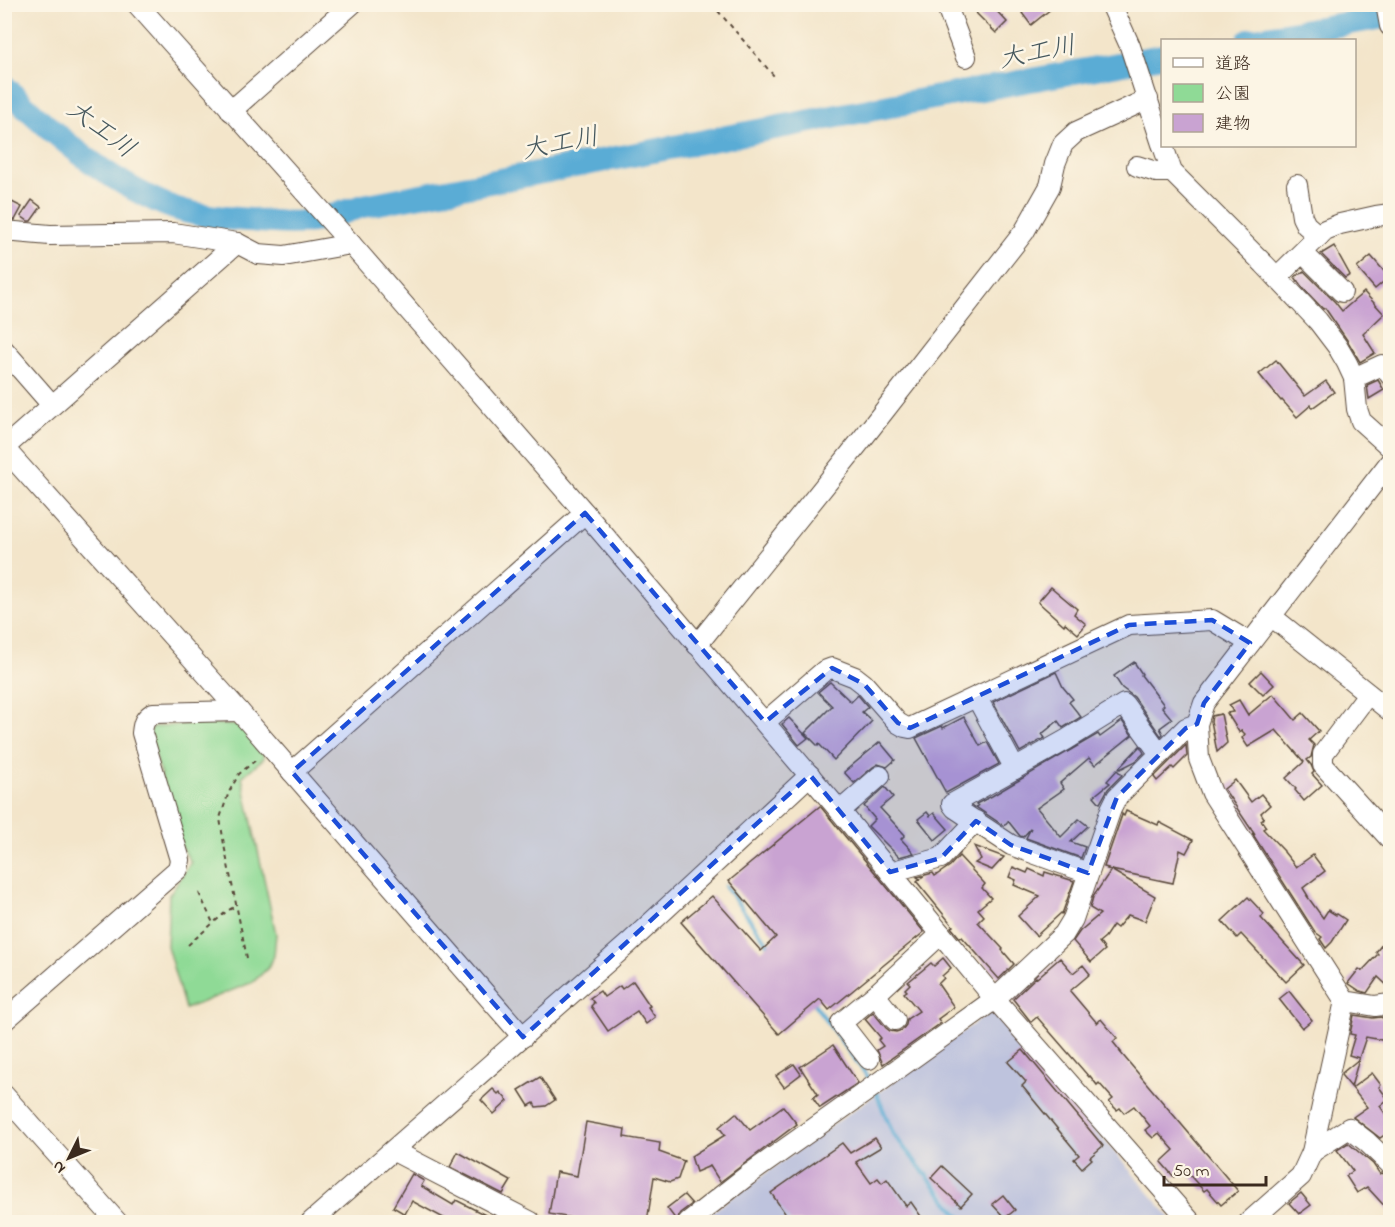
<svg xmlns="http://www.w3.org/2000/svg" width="1395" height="1227" font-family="'Indie Flower','Klee One',sans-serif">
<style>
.industrial{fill:#bec3dd}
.green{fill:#8fda96;stroke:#65825a;stroke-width:1.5}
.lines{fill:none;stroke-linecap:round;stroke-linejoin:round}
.stream{stroke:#5aacd5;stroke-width:4}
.river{stroke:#5aacd5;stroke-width:24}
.building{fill:#c9a3d2}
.minor-casing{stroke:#574638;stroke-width:22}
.path{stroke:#574638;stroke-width:2;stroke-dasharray:4.5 4.5;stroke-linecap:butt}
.minor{stroke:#fff;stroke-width:20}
.marked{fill:#1d4ed8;fill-opacity:0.2;stroke:#1d4ed8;stroke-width:4.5;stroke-dasharray:12 8;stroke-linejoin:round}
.labels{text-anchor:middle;stroke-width:5;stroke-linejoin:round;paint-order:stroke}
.water-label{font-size:26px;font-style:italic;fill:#46585e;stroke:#fcf5e5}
</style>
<rect width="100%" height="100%" fill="#fcf5e5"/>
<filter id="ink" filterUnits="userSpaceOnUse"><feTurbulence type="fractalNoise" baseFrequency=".0167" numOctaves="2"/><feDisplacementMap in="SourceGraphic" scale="12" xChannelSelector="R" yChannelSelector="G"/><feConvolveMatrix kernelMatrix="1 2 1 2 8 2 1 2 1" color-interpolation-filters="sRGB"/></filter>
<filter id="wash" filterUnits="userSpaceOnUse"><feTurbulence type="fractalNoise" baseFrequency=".008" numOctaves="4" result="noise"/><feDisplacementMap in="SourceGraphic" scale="24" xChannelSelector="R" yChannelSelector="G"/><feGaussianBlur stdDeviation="1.35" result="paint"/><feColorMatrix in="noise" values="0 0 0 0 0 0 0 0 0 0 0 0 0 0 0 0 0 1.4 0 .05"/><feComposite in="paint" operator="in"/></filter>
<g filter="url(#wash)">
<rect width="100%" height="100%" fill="#f3e5ca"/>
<!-- industrial -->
<polygon class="industrial" points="989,1013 995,1013 1002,1020 1174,1222 698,1222"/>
<!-- green -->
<polygon class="green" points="205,723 242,726 261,749 264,758 242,777 276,934 274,956 268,968 253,982 185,1009 167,946 169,895 191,862 181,846 149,733 153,727"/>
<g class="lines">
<!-- stream -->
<g class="stream">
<polyline points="725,886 771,948"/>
<polyline points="812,1001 870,1080"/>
<polyline points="876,1092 893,1134 960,1217 970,1222"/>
</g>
<!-- river -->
<g class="river">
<polyline points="1249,40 1390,16"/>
<path d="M 4,86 C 51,132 104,179 166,205 C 193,216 223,218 251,220 C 269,222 288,224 306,222 C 324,220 345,211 363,206 L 922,100 L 1162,56"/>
</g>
</g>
<g id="blocks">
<!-- building -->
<g class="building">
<polygon points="984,4 990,4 1007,22 996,33 976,13"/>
<polygon points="1032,4 1057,4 1031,25 1022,13"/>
<polygon points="4,198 22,207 15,220 4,219"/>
<polygon points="32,200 41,207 31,221 28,221 21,216"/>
<polygon points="1334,246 1350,275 1345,278 1321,254"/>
<polygon points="1371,256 1389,277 1375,289 1357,268"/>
<polygon points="1304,271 1335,302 1342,311 1364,292 1384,314 1363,334 1375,353 1360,362 1347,340 1325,308 1323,309 1302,287 1295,277"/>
<polygon points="1276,360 1305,396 1326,381 1334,392 1312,408 1311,405 1297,417 1282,400 1281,401 1259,374"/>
<polygon points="1378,380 1384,390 1369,399 1367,385"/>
<polygon points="1051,587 1077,609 1074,614 1086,624 1078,634 1065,623 1064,625 1038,602"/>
<polygon points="1134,662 1142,674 1141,675 1164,705 1162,707 1172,719 1160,728 1163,734 1161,736 1134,697 1122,688 1114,676"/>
<polygon points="1261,671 1274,685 1263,695 1250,682"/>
<polygon points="1056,672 1063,687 1073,699 1069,702 1081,717 1063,728 1058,721 1042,734 1045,738 1020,752 993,702"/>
<polygon points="830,682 851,702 858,695 868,707 862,712 872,721 834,760 819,744 818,746 805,733 832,706 818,692"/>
<polygon points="1273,694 1295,720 1303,713 1319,731 1309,740 1314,745 1311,757 1307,760 1311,765 1314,772 1312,774 1322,785 1304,801 1295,790 1296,789 1286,778 1304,762 1276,730 1248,747 1242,738 1245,734 1241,730 1239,732 1227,713 1233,712 1229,705 1239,700 1248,715"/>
<polygon points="1221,714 1227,743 1217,752 1211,721 1212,716"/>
<polygon points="964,717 980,746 987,742 999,764 946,793 916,738 942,726 943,728"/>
<polygon points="789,718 808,738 799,745 782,724"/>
<polygon points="1122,721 1132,735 1095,765 1089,758 1060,783 1064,789 1037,808 1061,837 1079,819 1088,826 1071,842 1085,847 1081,858 1026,838 1031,828 1023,837 1020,836 1008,821 1004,826 976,807 978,806 976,804 992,796 1098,734 1100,737"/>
<polygon points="880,742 895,760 887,767 878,764 873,767 854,783 844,772"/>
<polygon points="1186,745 1187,756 1174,769 1172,767 1157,781 1154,777"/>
<polygon points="1140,746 1144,753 1136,761 1120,769 1119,768"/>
<polygon points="1117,770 1122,775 1108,789 1100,803 1094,796 1110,783 1107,781"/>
<polygon points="1235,780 1251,802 1261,794 1270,805 1261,813 1264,818 1261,820 1266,827 1263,829 1284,851 1284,852 1296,867 1313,855 1325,871 1303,888 1308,896 1307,896 1323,918 1328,910 1336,915 1337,914 1346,920 1332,942 1326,948 1320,939 1322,937 1315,932 1252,833 1255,835 1224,789"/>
<polygon points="885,787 893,797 880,808 905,835 901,839 914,853 899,857 868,826 875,819 864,806"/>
<polygon points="820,806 924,932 829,1010 820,999 779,1034 681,922 712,896 761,951 776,937 729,881"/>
<polygon points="1126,811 1158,825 1159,822 1193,840 1186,853 1180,850 1173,883 1107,869 1108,868 1104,867 1122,815 1122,814 1124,816"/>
<polygon points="927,812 930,816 934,813 948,829 935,840 918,819"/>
<polygon points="974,846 1004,857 992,870 975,863 981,859"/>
<polygon points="959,856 985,884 982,888 991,898 978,909 984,916 978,922 1003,949 1002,950 1014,964 999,979 962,937 960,938 951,927 953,926 917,882 920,879 917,877 922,876 922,877 925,875 933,873 935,876 950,866"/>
<polygon points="1013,867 1027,873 1029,869 1044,876 1045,872 1074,881 1062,914 1061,913 1036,936 1018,916 1040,896 1014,885 1016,880 1009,877"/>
<polygon points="1111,870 1155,896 1145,921 1128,915 1117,928 1113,925 1105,937 1099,942 1105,950 1091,962 1073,941 1080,931 1100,914 1090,908 1093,897"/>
<polygon points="1248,897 1264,914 1261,918 1304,965 1286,982 1241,934 1237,938 1222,921"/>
<polygon points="1390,934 1390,988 1378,977 1367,993 1360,991 1348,983 1359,969 1362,971 1378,954 1376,952"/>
<polygon points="943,958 951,968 942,976 944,978 938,984 954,1007 938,1019 941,1023 883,1064 877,1050 883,1046 878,1040 881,1038 865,1019 873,1012 886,1028 890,1031 896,1032 902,1030 906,1025 907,1019 919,1011 904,993 907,991 905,989 910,984 908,982 931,963 934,966"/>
<polygon points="1060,958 1073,973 1083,965 1090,974 1070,991 1097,1023 1101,1019 1117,1038 1113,1042 1121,1052 1120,1052 1238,1191 1221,1205 1207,1189 1204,1191 1184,1169 1174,1177 1161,1162 1174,1150 1159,1133 1153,1138 1145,1130 1150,1126 1134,1106 1124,1113 1120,1108 1117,1110 1109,1102 1113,1099 1099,1083 1097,1085 1090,1076 1089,1077 1037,1017 1031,1022 1013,999 1036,977 1037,978"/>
<polygon points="633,981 650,1006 648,1007 655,1017 646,1024 637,1011 608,1031 591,1006 594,1003 590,998 600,991 604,997 620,986 622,989"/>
<polygon points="1289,991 1312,1020 1302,1028 1279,999"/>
<polygon points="1354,1015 1373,1018 1381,1017 1390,1022 1387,1041 1366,1037 1359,1058 1349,1055 1355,1035 1350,1034"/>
<polygon points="833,1045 858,1083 820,1108 813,1098 818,1094 800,1067"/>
<polygon points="1023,1050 1103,1146 1090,1157 1092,1159 1082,1168 1074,1159 1079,1155 1022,1086 1026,1082 1008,1062"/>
<polygon points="1359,1059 1351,1087 1341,1075 1342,1073"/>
<polygon points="794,1064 801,1074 784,1087 776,1076"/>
<polygon points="1372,1073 1381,1085 1379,1087 1388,1099 1380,1106 1390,1121 1390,1131 1380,1138 1353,1117 1367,1107 1352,1088"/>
<polygon points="540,1077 555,1100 546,1106 536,1107 534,1103 529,1106 519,1090"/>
<polygon points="493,1089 498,1094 500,1092 508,1101 494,1114 481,1100"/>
<polygon points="783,1106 797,1124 720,1182 710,1166 696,1172 691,1156 725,1135 719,1127 736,1113 750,1130"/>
<polygon points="586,1122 625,1129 624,1137 660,1143 659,1152 684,1161 678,1179 670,1182 654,1177 647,1222 594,1222 549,1214 556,1172 577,1176"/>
<polygon points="875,1138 881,1147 856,1162 871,1183 878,1178 882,1183 887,1179 906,1206 911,1202 925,1222 791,1222 771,1193 842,1143 850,1153"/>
<polygon points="1348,1143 1373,1164 1380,1174 1382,1173 1390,1177 1390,1212 1367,1187 1357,1193 1346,1176 1353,1171 1337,1150"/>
<polygon points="458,1152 511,1181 503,1194 450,1167"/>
<polygon points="942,1166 972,1194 961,1206 931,1178"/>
<polygon points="412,1174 424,1181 421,1186 453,1205 456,1200 499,1222 451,1222 412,1201 405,1214 393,1207"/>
<polygon points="1301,1193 1311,1205 1299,1214 1289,1203"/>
<polygon points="684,1195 692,1204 680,1213 676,1220 667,1208"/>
<polygon points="1003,1195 1015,1210 1005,1218 992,1204"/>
</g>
</g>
</g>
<g filter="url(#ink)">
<use href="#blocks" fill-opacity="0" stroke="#574638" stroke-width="1.5"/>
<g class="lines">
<defs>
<g id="minor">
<polyline points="137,4 351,244 585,513 840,811 941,934 995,999 1191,1222"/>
<polyline points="946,4 966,57"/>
<polyline points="1111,4 1130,46 1162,144"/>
<polyline points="1386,4 1390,26"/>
<polyline points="231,111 352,4"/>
<polyline points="1163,146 1172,172 1264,264 1318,321 1337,346 1347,363 1354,378 1357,409 1361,421 1390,447"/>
<polyline points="1137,166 1156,172 1172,172"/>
<polyline points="1297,185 1302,217 1306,225 1319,236"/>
<polyline points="4,231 50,235 173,233 237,243 258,254 284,256 351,244"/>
<polyline points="1303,253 1342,292"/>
<polyline points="1277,277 1325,230 1340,224 1376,216 1390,214"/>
<polyline points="4,350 52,405"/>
<polyline points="1354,378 1382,365 1386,367 1390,375"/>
<polyline points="4,448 239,711 523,1037"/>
<polyline points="4,448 237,243"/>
<polyline points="1390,462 1204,703 1197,724 1199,759 1212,793 1345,1001 1375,1006 1390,1004"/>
<polyline points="1271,616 1390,711"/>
<polyline points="697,645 863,438 1024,232 1050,186 1055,164 1063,144 1076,132 1148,99"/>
<polyline points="1368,694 1323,754 1323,765 1390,839"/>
<polyline points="977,698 1015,769"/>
<polyline points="765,722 824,671 832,668 855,677 864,684 898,723 905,727 910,728 1129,625 1212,620 1250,643"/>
<polyline points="292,772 585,513"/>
<polyline points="840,811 880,776"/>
<polyline points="890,872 941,858 976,821"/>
<polyline points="1088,873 1011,845 955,808 952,804 1066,740 1124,704 1160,754"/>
<polyline points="875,995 895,1020"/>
<path d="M 4,1021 L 178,869 L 180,860 L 142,733 C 143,723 144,719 153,713 L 239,711"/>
<polyline points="869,1059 841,1023 875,995 941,934"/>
<polyline points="4,1095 117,1222"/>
<polyline points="394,1151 531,1222"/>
<polyline points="1312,1152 1349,1128 1367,1142 1390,1164"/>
<polyline points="311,1222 629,943 810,775"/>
<polyline points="688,1222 748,1175 864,1093 995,999 1064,934 1073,919 1111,809 1117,797 1186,728 1197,724"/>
<polyline points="1249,1222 1301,1176 1312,1152 1345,1001"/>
</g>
</defs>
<!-- minor casing -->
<use href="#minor" class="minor-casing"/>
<!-- path -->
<g class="path">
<polyline points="712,4 774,76"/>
<polyline points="199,893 213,923"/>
<polyline points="188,945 227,911 236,906"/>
<polyline points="247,958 224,845 220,818 229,792 239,774 257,759"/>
</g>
<!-- minor -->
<use href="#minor" class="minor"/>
</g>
</g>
<!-- marked area -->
<path class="marked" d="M 585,513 L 765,722 L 832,668 L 864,684 L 898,723 L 910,728 L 1129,625 L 1212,620 L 1250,643 L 1204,703 L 1197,724 L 1186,728 L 1117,797 L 1088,873 L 1011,845 L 976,821 L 941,858 L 890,872 L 810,775 L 523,1037 L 292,772 Z"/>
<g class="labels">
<!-- water labels -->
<g class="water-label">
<text transform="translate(1037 51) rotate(-11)" y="9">大工川</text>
<text transform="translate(102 128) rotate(37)" y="9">大工川</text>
<text transform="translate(560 142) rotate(-11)" y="9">大工川</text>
</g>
</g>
<!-- margin -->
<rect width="1395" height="1227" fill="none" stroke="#fcf5e5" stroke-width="24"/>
<!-- legend -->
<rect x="1161" y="39" width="195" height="108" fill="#fcf5e5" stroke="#afa495" stroke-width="1.5"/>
<rect x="1173" y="58" width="30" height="9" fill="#ffffff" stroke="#afa495" stroke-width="1.5"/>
<text x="1215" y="69" font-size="18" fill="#3b2a1e">道路</text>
<rect x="1173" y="84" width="30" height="18" fill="#8fda96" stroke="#afa495" stroke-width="1.5"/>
<text x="1215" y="99" font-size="18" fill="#3b2a1e">公園</text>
<rect x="1173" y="114" width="30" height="18" fill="#c9a3d2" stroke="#afa495" stroke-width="1.5"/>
<text x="1215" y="129" font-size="18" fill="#3b2a1e">建物</text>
<!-- north arrow -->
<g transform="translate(69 1158) rotate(227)" stroke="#fcf5e5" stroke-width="4.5" paint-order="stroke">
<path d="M0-4.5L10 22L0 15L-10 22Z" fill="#3b2a1e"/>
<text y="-9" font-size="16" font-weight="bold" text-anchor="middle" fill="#3b2a1e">N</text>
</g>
<!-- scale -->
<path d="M1164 1176v9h102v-9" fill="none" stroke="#3b2a1e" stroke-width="3"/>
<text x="1173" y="1176" font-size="18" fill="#3b2a1e" stroke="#fcf5e5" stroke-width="4.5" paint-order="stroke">50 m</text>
</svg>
